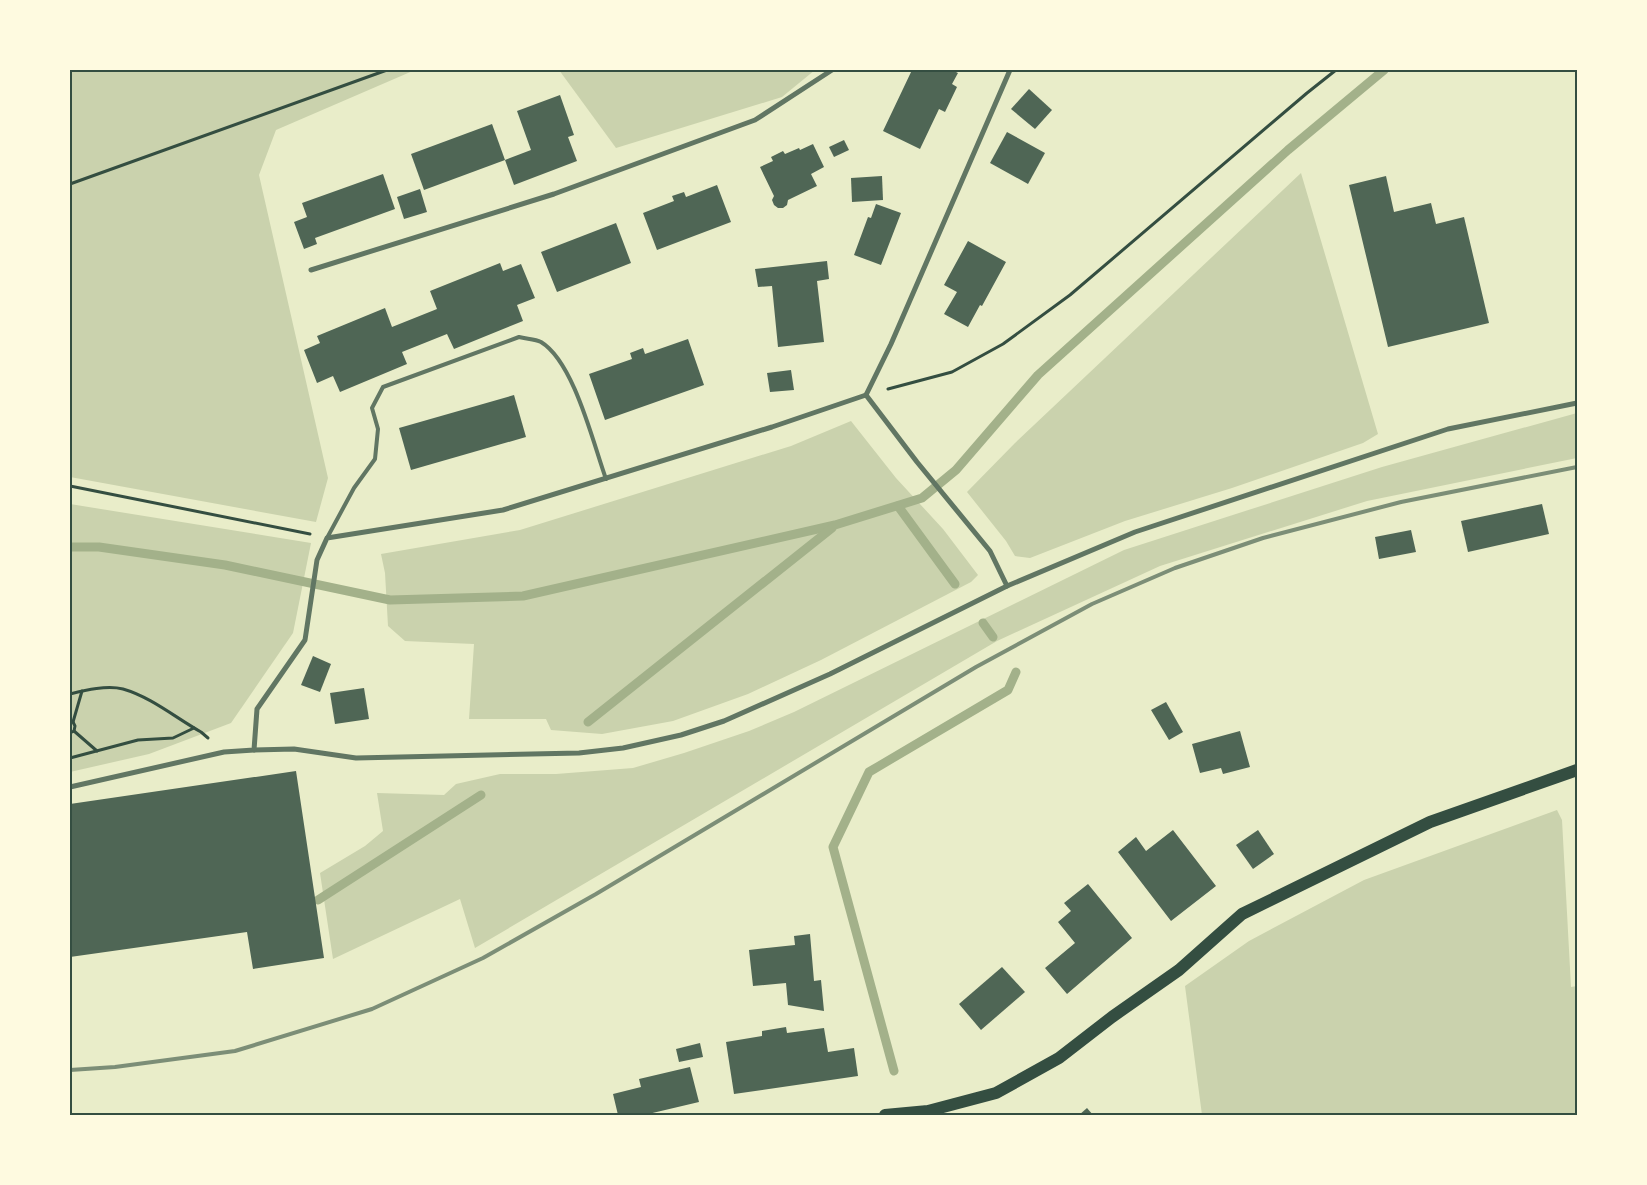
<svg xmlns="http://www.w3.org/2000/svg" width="1647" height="1185" font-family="Lato,sans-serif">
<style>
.green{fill:#cad2ad}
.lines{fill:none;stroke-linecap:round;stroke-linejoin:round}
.stream{stroke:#a3b18a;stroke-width:9}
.building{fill:#4f6655}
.path{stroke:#344e41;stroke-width:3}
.service{stroke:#617663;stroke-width:4}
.minor{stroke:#617663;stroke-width:5}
.primary{stroke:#344e41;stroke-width:12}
.rail{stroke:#7c8e77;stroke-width:4}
.neatline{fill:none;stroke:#344e41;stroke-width:2}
</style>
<rect width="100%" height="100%" fill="#e9edc9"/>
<!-- green -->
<g class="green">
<polygon points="70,70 415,70 276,130 259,175 328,478 316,522 70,477"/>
<polygon points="559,70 815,70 782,97 616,148"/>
<polygon points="1301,173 1378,434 1363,443 1232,488 1125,521 1030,558 1015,556 1006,541 967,492 1015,443"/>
<polygon points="1577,413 1577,458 1367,501 1160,566 997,641 475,948 460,899 333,959 320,873 365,846 383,831 377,793 444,795 456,784 500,774 556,774 633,768 684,753 749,731 794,712 1124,550 1382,467"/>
<polygon points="851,421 896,478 943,529 978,575 971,582 821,660 748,694 673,721 602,734 551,730 546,719 469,719 474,644 405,641 388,626 385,573 381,554 520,530 791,446"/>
<polygon points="70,504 311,543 293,633 231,723 149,754 70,772"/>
<polygon points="1557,810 1562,820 1571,987 1577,986 1577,1115 1202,1115 1185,986 1249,941 1364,880"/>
</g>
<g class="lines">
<!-- stream -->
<g class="stream">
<polyline points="898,506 955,584"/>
<polyline points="70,547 99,547 225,565 390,600 523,596 835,525 922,498 956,470 1038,375 1288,150 1384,70"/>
<polyline points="983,623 993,637"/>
<polyline points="588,722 832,528"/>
<polyline points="318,900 481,795"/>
<polyline points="894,1071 833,847 869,772 1008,690 1016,672"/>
</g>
</g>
<!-- building -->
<g class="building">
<polygon points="912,70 952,70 958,73 952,84 957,87 945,112 939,109 920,149 883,131"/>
<polygon points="1029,89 1052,110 1035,129 1011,109"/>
<polygon points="560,95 574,135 568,137 577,161 514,185 505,160 531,150 517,111"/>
<polygon points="492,124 505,160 424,190 411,154"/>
<polygon points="1007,132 1045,153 1028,184 990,163"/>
<polygon points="844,140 849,150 834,157 829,147"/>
<polygon points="813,144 824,167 811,174 817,186 788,200 787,205 783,208 778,208 774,205 772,200 774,196 760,167 773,161 771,157 783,151 785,154 799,148 800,150"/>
<polygon points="383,174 395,209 315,238 317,244 304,249 294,222 307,217 302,203"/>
<polygon points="882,176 883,200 852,202 851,178"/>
<polygon points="1386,176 1394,212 1431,203 1436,224 1464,217 1489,323 1388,347 1349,185"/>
<polygon points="717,185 731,222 657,250 643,213 674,201 672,196 684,192 686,197"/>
<polygon points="420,189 427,212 404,219 397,197"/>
<polygon points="876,204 901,213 881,265 854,255 868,217 871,218"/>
<polygon points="616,223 631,263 557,292 541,252"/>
<polygon points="968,241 1006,262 982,306 980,305 968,327 944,314 957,292 944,285"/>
<polygon points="827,261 829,279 817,281 824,342 778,347 772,286 758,287 755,269"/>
<polygon points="500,263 503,271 521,264 535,298 517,305 523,321 454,349 447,334 402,352 407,364 340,392 333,376 317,383 304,350 320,343 317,336 385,308 392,327 437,309 430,291"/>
<polygon points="688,339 704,385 605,420 589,374 632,359 630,353 643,348 645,354"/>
<polygon points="791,370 794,390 770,392 767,373"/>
<polygon points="514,395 526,437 411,470 399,428"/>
<polygon points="1542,504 1549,534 1468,552 1461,521"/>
<polygon points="1411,530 1416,552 1379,559 1375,537"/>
<polygon points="313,656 331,664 320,692 301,685"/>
<polygon points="364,688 369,719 335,724 330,693"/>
<polygon points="1166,702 1183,732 1169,740 1151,710"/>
<polygon points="1240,731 1250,767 1223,774 1221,768 1200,773 1192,744"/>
<polygon points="296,771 324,958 253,969 247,932 70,957 70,804"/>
<polygon points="1173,830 1216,886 1171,921 1118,852 1136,837 1146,851"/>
<polygon points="1258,830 1274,854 1253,869 1236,845"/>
<polygon points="1088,884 1132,938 1067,994 1045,968 1075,943 1058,922 1071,911 1064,903"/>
<polygon points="810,934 814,981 821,980 824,1011 788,1005 786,983 753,986 749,950 795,945 794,936"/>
<polygon points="1002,967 1025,992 981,1030 959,1004"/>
<polygon points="786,1027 787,1033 824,1028 828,1052 854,1048 858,1076 734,1094 726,1042 762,1036 762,1031"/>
<polygon points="700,1043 703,1057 679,1062 676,1049"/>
<polygon points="690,1067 699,1102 644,1115 618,1115 613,1094 641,1087 639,1079"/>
<polygon points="1087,1108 1093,1115 1079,1115"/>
</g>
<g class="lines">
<!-- path -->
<g class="path">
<polyline points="70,184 387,70"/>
<polyline points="888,389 952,372 1003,344 1070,295 1307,93 1336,70"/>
<polyline points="70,486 310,534"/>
<path d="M 70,694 C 86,690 107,685 123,689 C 151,697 176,718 201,732 L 208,738"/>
<polyline points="70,721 73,722 75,726 74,731 70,733"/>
<polyline points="73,722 82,691"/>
<polyline points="74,731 97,751"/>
<polyline points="70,758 138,740 173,738 194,728"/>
</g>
<!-- service -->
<path class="service" d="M 327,538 L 354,488 L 375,459 L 378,429 L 372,408 L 383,387 L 519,337 C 526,339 535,339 541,342 C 574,362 593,443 606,479"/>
<!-- minor -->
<g class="minor">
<polyline points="311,270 554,194 755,120 832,70"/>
<polyline points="866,395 891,344 1010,70"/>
<polyline points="866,395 917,462 990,551 1007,586"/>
<polyline points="254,750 294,749 356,758 579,753 623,748 681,735 724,721 830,674 1007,586 1135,532 1448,429 1577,403"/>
<polyline points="70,787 224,752 254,750 257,709 305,640 317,560 327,538 503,510 772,427 866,395"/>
</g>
<!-- primary -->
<polyline class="primary" points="885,1115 928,1111 996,1093 1059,1058 1112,1017 1179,970 1242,914 1430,822 1577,770"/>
<!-- rail -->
<polyline class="rail" points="70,1070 115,1067 235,1051 372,1009 483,958 596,894 976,667 1092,604 1175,568 1263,538 1401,502 1577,467"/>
</g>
<!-- border -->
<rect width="1647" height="1185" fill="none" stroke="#fefae0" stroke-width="142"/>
<rect x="71" y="71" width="1505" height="1043" class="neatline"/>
</svg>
